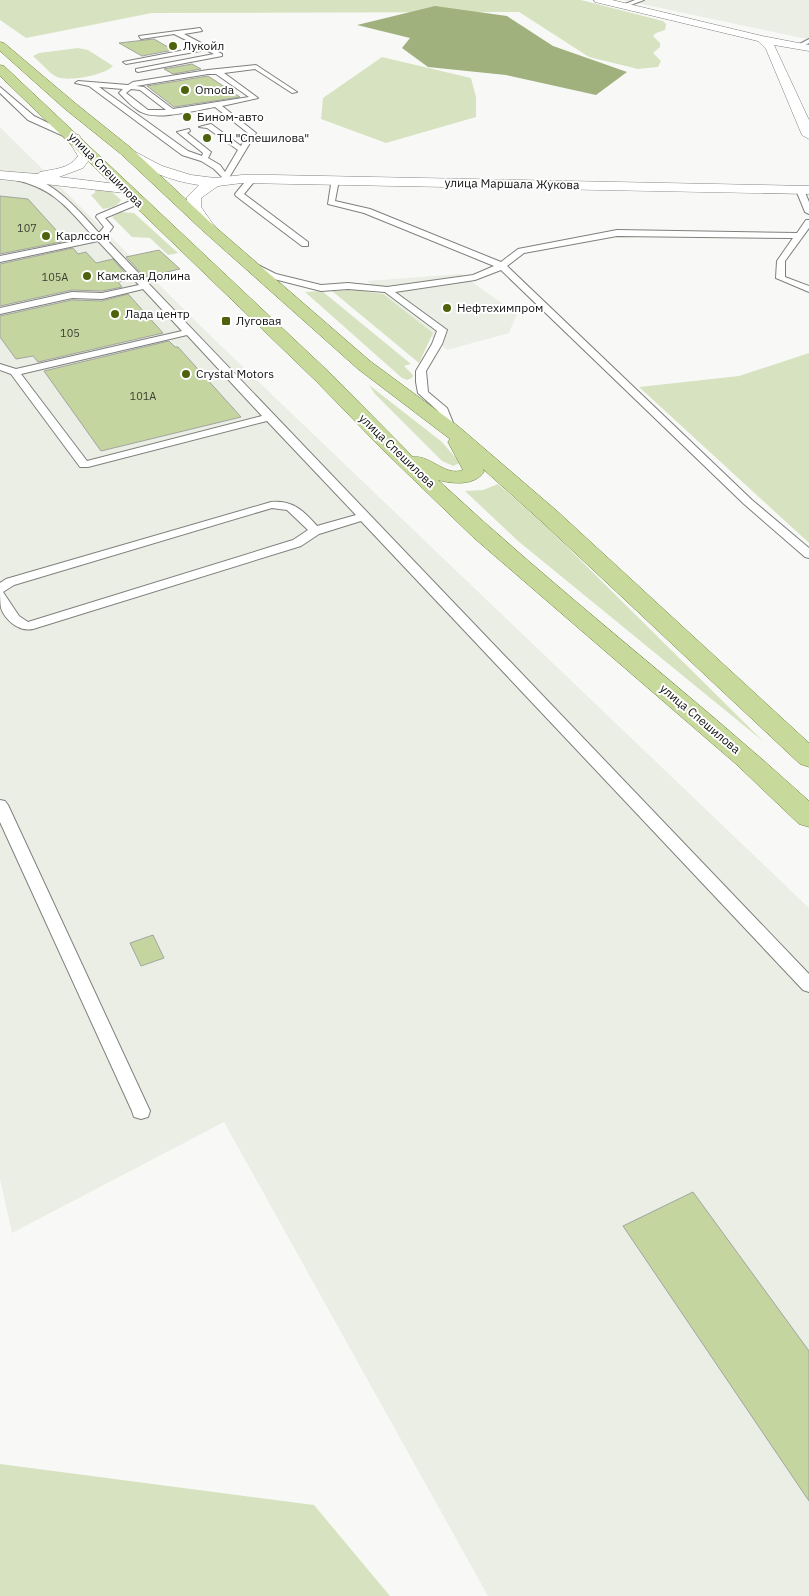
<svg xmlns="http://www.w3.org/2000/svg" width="809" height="1596" font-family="'IBM Plex Sans',sans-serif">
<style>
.built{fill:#eaeee4}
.green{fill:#d7e3c0}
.water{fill:#a0b17d}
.building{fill:#c4d5a0;stroke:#a3a4a1}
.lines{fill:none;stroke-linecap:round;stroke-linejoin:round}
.service-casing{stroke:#7f807d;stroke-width:2}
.minor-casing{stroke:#7f807d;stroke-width:1}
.primary-casing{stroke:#6f833e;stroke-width:1}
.service{fill:#fff;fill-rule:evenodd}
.minor{fill:#fff;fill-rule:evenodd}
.primary{fill:#c8da9b;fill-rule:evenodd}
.poi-dot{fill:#4e620b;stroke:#fff;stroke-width:2}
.labels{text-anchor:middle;stroke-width:4;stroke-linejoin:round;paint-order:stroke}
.far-number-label{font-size:11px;fill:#3c4032}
.far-poi-label{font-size:12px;fill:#0e0f0e;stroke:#fff;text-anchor:start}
.far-street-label{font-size:12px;fill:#0e0f0e;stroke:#fff}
</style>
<rect width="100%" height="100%" fill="#f8f9f6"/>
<!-- built -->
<g class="built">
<polygon points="623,0 809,0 809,39 802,38"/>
<polygon points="0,127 218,343 809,908 809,1596 488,1596 224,1122 12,1233 0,1179"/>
<polygon points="461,274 517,314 509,333 447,350 367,281"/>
</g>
<!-- green -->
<g class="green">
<polygon points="0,0 581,0 663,21 666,24 665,30 656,33 653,36 660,43 660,47 653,53 661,61 658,67 638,69 589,57 519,12 152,13 26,38 0,20"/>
<path d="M 78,48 L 88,50 L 113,66 C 105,75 69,82 57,77 C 49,73 40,62 33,56 L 39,53 Z"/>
<polygon points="382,57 471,78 476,97 476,117 386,143 321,119 323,98"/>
<path d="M 95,189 L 110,190 L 121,200 C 118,206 110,208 103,209 L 91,195 L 95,193 Z"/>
<polygon points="121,212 134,213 178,253 168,255 150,238 132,237 112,217"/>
<polygon points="357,290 383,294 433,333 419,363 332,291"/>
<polygon points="322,291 411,364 404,366 413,375 412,378 407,380 402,378 305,292"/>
<polygon points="809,353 809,543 639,387 739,376"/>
<polygon points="369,385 442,442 460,463 453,466 442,461 375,394"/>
<polygon points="498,484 546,526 764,742 518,541 465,491 483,490"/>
<polygon points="0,1464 314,1505 390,1596 0,1596"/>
</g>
<!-- water -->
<polygon class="water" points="435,6 507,16 553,46 627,72 596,95 506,75 428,67 402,48 410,38 357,25"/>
<!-- building -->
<g class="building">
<polygon points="154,39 173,50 142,56 119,43"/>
<polygon points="192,64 201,69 173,74 164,69"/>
<polygon points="208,76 240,97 174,107 147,86"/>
<polygon points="0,196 28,199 66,241 0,254"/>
<polygon points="73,248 78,254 86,252 96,263 113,259 131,280 118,282 122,287 102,291 72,290 0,306 0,264"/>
<polygon points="159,250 180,269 145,277 126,257"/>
<polygon points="128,294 163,333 38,362 33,356 16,359 0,337 0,316 72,300 102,301"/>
<polygon points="169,341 175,347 178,347 241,417 101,451 44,371"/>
<polygon points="153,935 164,958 141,966 130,943"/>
<polygon points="693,1192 809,1351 809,1501 623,1226"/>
</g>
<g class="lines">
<defs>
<g id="service">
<polygon points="635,0 644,0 625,7 620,6"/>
<polygon points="200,28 202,31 184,34 222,54 222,56 138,72 136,71 136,69 214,54 206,50 126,64 123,62 200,47 174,34 141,39 139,36"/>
<polygon points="809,39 809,43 799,48 796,46"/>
<path d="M 256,65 L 297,92 L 292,93 L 255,69 L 224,73 L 258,98 L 222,106 L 256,133 L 227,181 L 223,183 L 219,181 L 222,177 L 214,169 L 201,161 L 182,155 L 89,86 L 75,83 L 78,81 L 128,85 L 133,82 L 208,70 ZM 208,74 L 216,74 L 249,97 L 173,109 L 144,87 L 136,86 ZM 99,87 L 123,89 L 119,93 L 120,94 C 126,100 133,108 141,112 C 157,121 197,110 215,107 L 248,133 L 241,146 L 211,124 L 199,127 L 207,128 L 238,150 L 225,172 L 220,165 L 208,158 L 211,152 L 187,133 L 190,131 L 189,129 L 177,132 L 203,153 L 202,156 L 188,151 ZM 131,89 L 140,90 L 166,110 L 148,110 L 126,93 Z"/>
<polygon points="0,87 34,116 75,136 68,138 28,120 0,93"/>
<path d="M 16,176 C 48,173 80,212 99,233 L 104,227 L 96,217 L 97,215 L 135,199 L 141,199 L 141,203 L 105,218 L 113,227 L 105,238 L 809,974 L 809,992 L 803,990 L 361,521 L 319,534 L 301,546 L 33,629 C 19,632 5,620 1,608 C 0,601 0,591 0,583 L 6,579 L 271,502 C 293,500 304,511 317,526 L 356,515 L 267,421 L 88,467 L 80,467 L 11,374 L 0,370 L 0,364 L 16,369 L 182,331 L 143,289 L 102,299 L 72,298 L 0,314 L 0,308 L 72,292 L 102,293 L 139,285 L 98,241 L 0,262 L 0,256 L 94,237 C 68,209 55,189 16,180 ZM 187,335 L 262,416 L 87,461 L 21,374 ZM 272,508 L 287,510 L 308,530 L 293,540 L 28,622 L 19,616 L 3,592 L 14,585 Z"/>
<polygon points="241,177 247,177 253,183 244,194 308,242 308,246 302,246 236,196 235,194 244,183 240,179"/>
<polygon points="332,178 339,180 335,201 370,209 501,262 518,249 617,230 797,233 806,220 809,220 809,228 785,261 785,277 809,286 809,292 776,278 777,261 793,238 617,236 524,253 507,266 752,500 809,548 809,558 805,557 744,504 501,270 475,280 395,292 447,330 442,344 426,371 428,392 447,408 456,430 451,433 447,432 438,411 418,393 416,382 416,371 432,344 437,331 385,292 348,289 321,291 270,278 251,267 252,265 258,265 276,274 321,285 348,283 387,287 473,275 494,266 364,213 328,204"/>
<polygon points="797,188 804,190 809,202 809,214 805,212 796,190"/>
<polygon points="0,800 5,801 8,805 150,1111 148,1117 141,1119 134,1117 132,1111 0,822"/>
</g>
<g id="minor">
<polygon points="594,0 612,0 762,36 809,45 809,51 774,45 809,120 809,139 802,135 766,49 758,41 595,2"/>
<path d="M 74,134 L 79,135 L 92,156 L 83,168 L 59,177 L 125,185 L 130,186 L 132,189 L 130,192 L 125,193 L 0,179 L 0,171 L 38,174 L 40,172 C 53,169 70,169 78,156 L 67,138 Z"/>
<path d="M 126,147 L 162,166 L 191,175 L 215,178 L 242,175 L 273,175 L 809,186 L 809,194 L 242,183 L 218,186 L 201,198 L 201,207 L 215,227 L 212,230 L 202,230 L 187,207 L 187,197 L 199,185 C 170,181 145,170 121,154 L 119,151 L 121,148 Z"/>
</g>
<path id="primary" d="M 0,42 L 4,43 L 75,103 L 131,148 L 212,224 L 370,361 L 458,426 L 557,511 L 809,743 L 809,767 L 800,764 L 541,521 L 483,469 L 484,472 C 474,486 453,484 438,480 C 558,592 688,691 809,801 L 809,827 L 799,824 L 736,764 L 474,538 L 381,448 L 317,382 L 0,76 L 0,65 L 4,66 L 331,374 L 413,457 C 431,455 445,477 463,470 L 448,442 L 450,439 L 358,369 L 202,230 L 121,154 L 65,109 L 0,51 Z"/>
</defs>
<!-- service casing -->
<use href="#service" class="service-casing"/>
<!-- minor casing -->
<use href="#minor" class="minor-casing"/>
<!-- primary casing -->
<use href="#primary" class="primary-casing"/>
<!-- service -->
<use href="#service" class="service"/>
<!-- minor -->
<use href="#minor" class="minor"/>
<!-- primary -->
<use href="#primary" class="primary"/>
</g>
<!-- markers -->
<g class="poi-dot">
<circle cx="173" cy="46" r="5"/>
<circle cx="185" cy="90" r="5"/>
<circle cx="187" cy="117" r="5"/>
<circle cx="207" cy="138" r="5"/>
<circle cx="46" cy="236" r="5"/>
<circle cx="87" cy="276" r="5"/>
<circle cx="447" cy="308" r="5"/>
<circle cx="115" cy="314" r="5"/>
<rect x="221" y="316" width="10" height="10" rx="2.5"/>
<circle cx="186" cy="374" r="5"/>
</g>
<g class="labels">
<!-- far-number labels -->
<g class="far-number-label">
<text x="27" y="232">107</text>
<text x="55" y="281">105А</text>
<text x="70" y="337">105</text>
<text x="143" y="400">101А</text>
</g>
<!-- far-poi labels -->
<g class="far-poi-label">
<text x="183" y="50">Лукойл</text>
<text x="195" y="94">Omoda</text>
<text x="197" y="121">Бином-авто</text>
<text x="217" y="142">ТЦ "Спешилова"</text>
<text x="56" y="240">Карлссон</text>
<text x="97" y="280">Камская Долина</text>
<text x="457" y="312">Нефтехимпром</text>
<text x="125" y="318">Лада центр</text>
<text x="236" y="325">Луговая</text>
<text x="196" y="378">Crystal Motors</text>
</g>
<!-- far-street labels -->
<g class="far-street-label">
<text transform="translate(106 170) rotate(45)" y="4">улица Спешилова</text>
<text transform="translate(512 184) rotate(1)" y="4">улица Маршала Жукова</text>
<text transform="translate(397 451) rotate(44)" y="4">улица Спешилова</text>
<text transform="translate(700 719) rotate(40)" y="4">улица Спешилова</text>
</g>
</g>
</svg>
